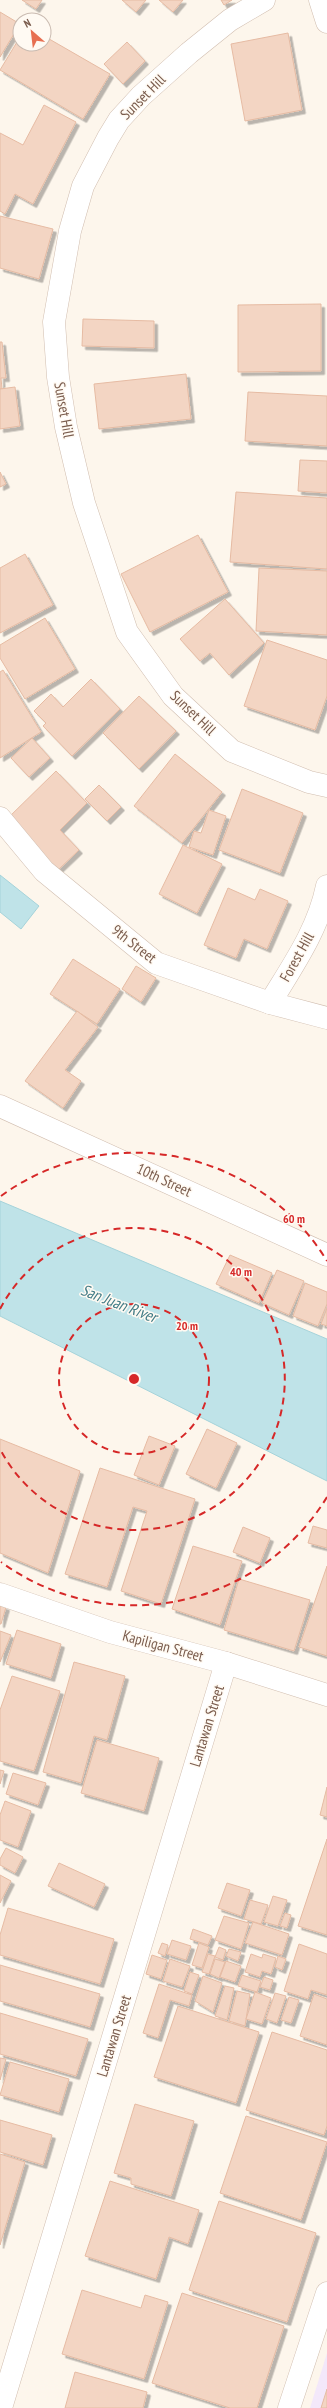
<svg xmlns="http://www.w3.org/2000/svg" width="327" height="2408" font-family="'PT Sans Narrow',sans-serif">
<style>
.education{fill:#f3e8fa}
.water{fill:#bfe3e8;stroke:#a5d3da}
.building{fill:#f3d5c3;stroke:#e6bba3;filter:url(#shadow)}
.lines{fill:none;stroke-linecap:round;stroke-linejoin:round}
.minor-casing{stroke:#d1beb0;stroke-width:23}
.minor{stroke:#fff;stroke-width:22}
.ring{fill:none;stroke:#d62828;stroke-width:2;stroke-dasharray:7 5}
.labels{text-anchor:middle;stroke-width:3;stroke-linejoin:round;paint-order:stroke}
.street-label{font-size:15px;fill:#7a5c4d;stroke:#fffaf3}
.water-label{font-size:16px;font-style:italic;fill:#437c86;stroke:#fffaf3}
.centre{fill:#d62828;stroke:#fffaf3;stroke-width:2}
.ring-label{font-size:12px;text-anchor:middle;font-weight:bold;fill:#d62828;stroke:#fffaf3;stroke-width:3;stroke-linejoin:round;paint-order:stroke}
</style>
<defs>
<filter id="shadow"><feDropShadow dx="3.5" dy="3.5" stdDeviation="0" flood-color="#0004"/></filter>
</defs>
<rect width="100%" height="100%" fill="#fdf6ec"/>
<!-- education -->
<polygon class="education" points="327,2353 327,2408 310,2408"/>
<!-- water -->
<g class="water">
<polygon points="0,875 39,906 21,929 0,912"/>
<polygon points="0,1201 327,1339 327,1481 0,1316"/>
</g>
<!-- building -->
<g class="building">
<polygon points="22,0 42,0 36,9"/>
<polygon points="122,0 146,0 136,12"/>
<polygon points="159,0 183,0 173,12"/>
<polygon points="221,0 232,0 224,5"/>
<polygon points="0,12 20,24 0,57"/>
<polygon points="288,33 302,110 245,121 231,44"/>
<polygon points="44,36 110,74 83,119 0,70 20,37 20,44 44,44"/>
<polygon points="127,42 145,61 123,84 104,64"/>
<polygon points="44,105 76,122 33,204 15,194 5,214 0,211 0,133 23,145"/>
<polygon points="0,216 53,229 39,279 0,268"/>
<polygon points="321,304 321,371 238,372 238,305"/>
<polygon points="83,319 154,321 154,348 82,346"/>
<polygon points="0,342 2,342 6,378 1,378 2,389 0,389"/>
<polygon points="186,374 191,419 99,429 94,384"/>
<polygon points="15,387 20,426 0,429 0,389"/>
<polygon points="248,392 327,396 327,446 245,441"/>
<polygon points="300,460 327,461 327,493 298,491"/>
<polygon points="0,472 6,484 0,487"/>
<polygon points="236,492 327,498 327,569 230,562"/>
<polygon points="198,535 228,592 150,632 121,574"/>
<polygon points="25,554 53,605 0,633 0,568"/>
<polygon points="259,568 327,571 327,635 256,631"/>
<polygon points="225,599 264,643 229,675 210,653 200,661 180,639"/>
<polygon points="45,618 75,669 25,699 0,658 0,645"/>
<polygon points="267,640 327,660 327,696 315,730 244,706"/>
<polygon points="3,670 41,732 0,758 0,672"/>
<polygon points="91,679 120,709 72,756 43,726 46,723 34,711 51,694 63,707"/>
<polygon points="139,696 176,731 139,769 103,733"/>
<polygon points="32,738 50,758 29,777 11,758"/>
<polygon points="175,754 222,792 182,843 134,806"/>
<polygon points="56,771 87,803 60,830 79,850 58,870 7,819"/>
<polygon points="99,785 121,807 107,821 85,799"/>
<polygon points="242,789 303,813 280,873 219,850"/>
<polygon points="209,810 226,816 213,855 189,847 194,831 201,833"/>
<polygon points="183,845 222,864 197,913 159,894"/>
<polygon points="228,888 255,900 260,889 288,901 267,949 244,939 236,958 204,945"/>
<polygon points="73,959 120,989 97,1024 50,994"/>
<polygon points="136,966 156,978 141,1002 122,989"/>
<polygon points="77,1011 98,1027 65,1070 81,1081 63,1108 25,1081"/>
<polygon points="230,1255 272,1273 259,1303 216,1284"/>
<polygon points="277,1270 304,1281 289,1315 262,1303"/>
<polygon points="305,1283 327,1292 327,1304 318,1326 293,1316"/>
<polygon points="327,1308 327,1326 321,1324"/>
<polygon points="207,1429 237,1443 216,1488 186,1474"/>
<polygon points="149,1436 175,1446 159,1485 134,1475"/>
<polygon points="0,1439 80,1471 48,1573 0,1553"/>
<polygon points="100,1468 195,1499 161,1604 121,1591 147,1511 133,1507 107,1587 65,1574"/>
<polygon points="313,1526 327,1530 327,1548 308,1543"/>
<polygon points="243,1527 270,1538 260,1563 233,1552"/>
<polygon points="193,1546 242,1561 220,1625 172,1609"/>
<polygon points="327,1566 327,1656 299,1647"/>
<polygon points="239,1579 310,1600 294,1651 224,1630"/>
<polygon points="0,1605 6,1607 1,1624 0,1624"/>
<polygon points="17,1630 61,1644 51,1678 6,1664"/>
<polygon points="0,1631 11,1635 0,1662"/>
<polygon points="74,1662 125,1676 107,1740 94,1736 81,1783 43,1772"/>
<polygon points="12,1676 60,1691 34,1771 0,1761 0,1710"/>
<polygon points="97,1740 159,1758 144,1811 81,1793"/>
<polygon points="0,1770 4,1771 0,1784"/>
<polygon points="13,1773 46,1783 38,1805 6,1794"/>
<polygon points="327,1787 327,1817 320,1815"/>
<polygon points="5,1801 31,1811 18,1847 0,1840 0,1815"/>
<polygon points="327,1839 327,1935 298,1926"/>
<polygon points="6,1848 23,1857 15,1873 0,1865 0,1859"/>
<polygon points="59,1863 105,1884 94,1907 48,1886"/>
<polygon points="0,1875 11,1881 0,1903"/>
<polygon points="227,1883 250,1890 241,1916 218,1908"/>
<polygon points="273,1896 287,1900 278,1926 264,1922"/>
<polygon points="250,1900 268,1905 261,1924 244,1919"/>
<polygon points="8,1908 114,1939 100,1984 0,1955 0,1935"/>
<polygon points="285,1913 291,1915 287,1928 280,1926"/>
<polygon points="224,1916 249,1923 241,1949 215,1940"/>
<polygon points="253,1922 289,1934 282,1955 245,1943"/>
<polygon points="193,1929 212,1936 208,1945 190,1939"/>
<polygon points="172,1940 191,1946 186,1960 167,1954"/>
<polygon points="162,1943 168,1945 165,1956 158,1953"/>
<polygon points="199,1943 209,1947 202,1968 192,1965"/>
<polygon points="299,1944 327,1954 327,1995 311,1990 308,1999 284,1991"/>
<polygon points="219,1947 226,1950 223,1960 215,1957"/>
<polygon points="229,1949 241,1952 238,1961 226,1956"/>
<polygon points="208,1954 215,1956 209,1974 202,1972"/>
<polygon points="251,1954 262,1958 263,1954 276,1958 271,1974 262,1971 260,1977 245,1972"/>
<polygon points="152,1955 167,1960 161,1979 146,1974"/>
<polygon points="278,1956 286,1959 282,1970 275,1967"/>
<polygon points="170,1959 190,1966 182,1987 163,1981"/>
<polygon points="215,1959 225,1962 219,1978 210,1974"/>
<polygon points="226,1961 241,1966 235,1982 220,1977"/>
<polygon points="0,1965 100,1994 90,2027 0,2001"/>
<polygon points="190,1972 199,1975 192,1994 184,1991"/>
<polygon points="242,1975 261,1981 257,1992 238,1986"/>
<polygon points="203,1976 222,1983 213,2012 195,2001"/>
<polygon points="264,1977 273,1980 270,1990 260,1987"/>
<polygon points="159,1984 192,1995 189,2006 170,2000 158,2038 143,2033"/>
<polygon points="225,1986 234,1988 227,2020 215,2016"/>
<polygon points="237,1991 250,1994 245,2026 229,2021"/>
<polygon points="255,1992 271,1998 262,2024 246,2019"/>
<polygon points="275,1993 286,1996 277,2023 266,2019"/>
<polygon points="314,1994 327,1999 327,2045 300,2036"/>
<polygon points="289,1997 299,2000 291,2023 281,2020"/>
<polygon points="178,2006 259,2032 236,2103 154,2077"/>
<polygon points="0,2013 88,2039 76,2076 0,2054"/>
<polygon points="272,2032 327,2050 327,2126 324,2135 246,2110"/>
<polygon points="0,2058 6,2059 0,2080"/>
<polygon points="10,2062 69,2079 59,2112 0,2095"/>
<polygon points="135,2104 194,2121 171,2196 131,2184 131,2178 114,2173"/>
<polygon points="246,2116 327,2142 301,2220 220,2193"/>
<polygon points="0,2120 52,2135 43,2165 0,2152"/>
<polygon points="0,2154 25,2162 0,2245"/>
<polygon points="110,2181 199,2210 188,2244 169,2237 156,2279 85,2256"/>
<polygon points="219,2201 316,2233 287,2322 189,2290"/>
<polygon points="82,2290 141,2308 145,2295 168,2302 144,2379 62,2354"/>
<polygon points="182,2293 284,2326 257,2408 230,2408 152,2383"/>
<polygon points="75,2372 147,2392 143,2408 65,2408"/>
<polygon points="327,2389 327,2408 321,2408"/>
</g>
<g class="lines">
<defs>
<g id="minor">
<polyline points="264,0 230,20 189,53 141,96 119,120 108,138 83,186 70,231 54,322 58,377 66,427 84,503 127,632 173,696 232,751 309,782 327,786"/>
<polyline points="320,0 327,22"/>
<polyline points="0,818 44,871 156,963 270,1003 327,1018"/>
<path d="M 270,1003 C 293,965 318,930 327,886"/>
<polyline points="0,1106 327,1255"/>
<polyline points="0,1594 110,1632 226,1663 327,1695"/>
<polyline points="1,2408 226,1663"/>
<polyline points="289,2408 327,2293"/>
</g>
</defs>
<!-- minor casing -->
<use href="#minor" class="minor-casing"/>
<!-- minor -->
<use href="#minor" class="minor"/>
</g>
<!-- distance rings -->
<g class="ring">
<circle cx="134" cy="1379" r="75"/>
<path d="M0 1309A151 151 0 1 1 0 1449"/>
<path d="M327 1497A226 226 0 0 1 1 1562M1 1196A226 226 0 0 1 327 1261"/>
</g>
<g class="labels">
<!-- street labels -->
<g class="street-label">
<text transform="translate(143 97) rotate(-45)" y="5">Sunset Hill</text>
<text transform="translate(64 410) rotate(80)" y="5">Sunset Hill</text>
<text transform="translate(193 713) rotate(44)" y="5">Sunset Hill</text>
<text transform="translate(134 944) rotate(38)" y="5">9th Street</text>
<text transform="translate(297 957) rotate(-61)" y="5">Forest Hill</text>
<text transform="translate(164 1180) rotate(25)" y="5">10th Street</text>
<text transform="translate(163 1646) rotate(15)" y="5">Kapiligan Street</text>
<text transform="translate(207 1726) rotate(-73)" y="5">Lantawan Street</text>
<text transform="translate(114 2036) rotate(-73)" y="5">Lantawan Street</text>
</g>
<!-- water labels -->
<g class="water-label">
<text transform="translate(119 1303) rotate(21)" y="6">San Juan River</text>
</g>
</g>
<circle cx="134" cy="1379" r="6" class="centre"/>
<g class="ring-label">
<text x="294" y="1223">60 m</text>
<text x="241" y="1276">40 m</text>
<text x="187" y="1330">20 m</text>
</g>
<!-- north arrow -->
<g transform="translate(32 32) rotate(332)"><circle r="19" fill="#fffaf3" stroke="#cabbb1"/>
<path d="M0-3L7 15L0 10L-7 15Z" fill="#e76f51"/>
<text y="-6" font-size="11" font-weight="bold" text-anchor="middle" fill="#7a5c4d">N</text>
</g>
</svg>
